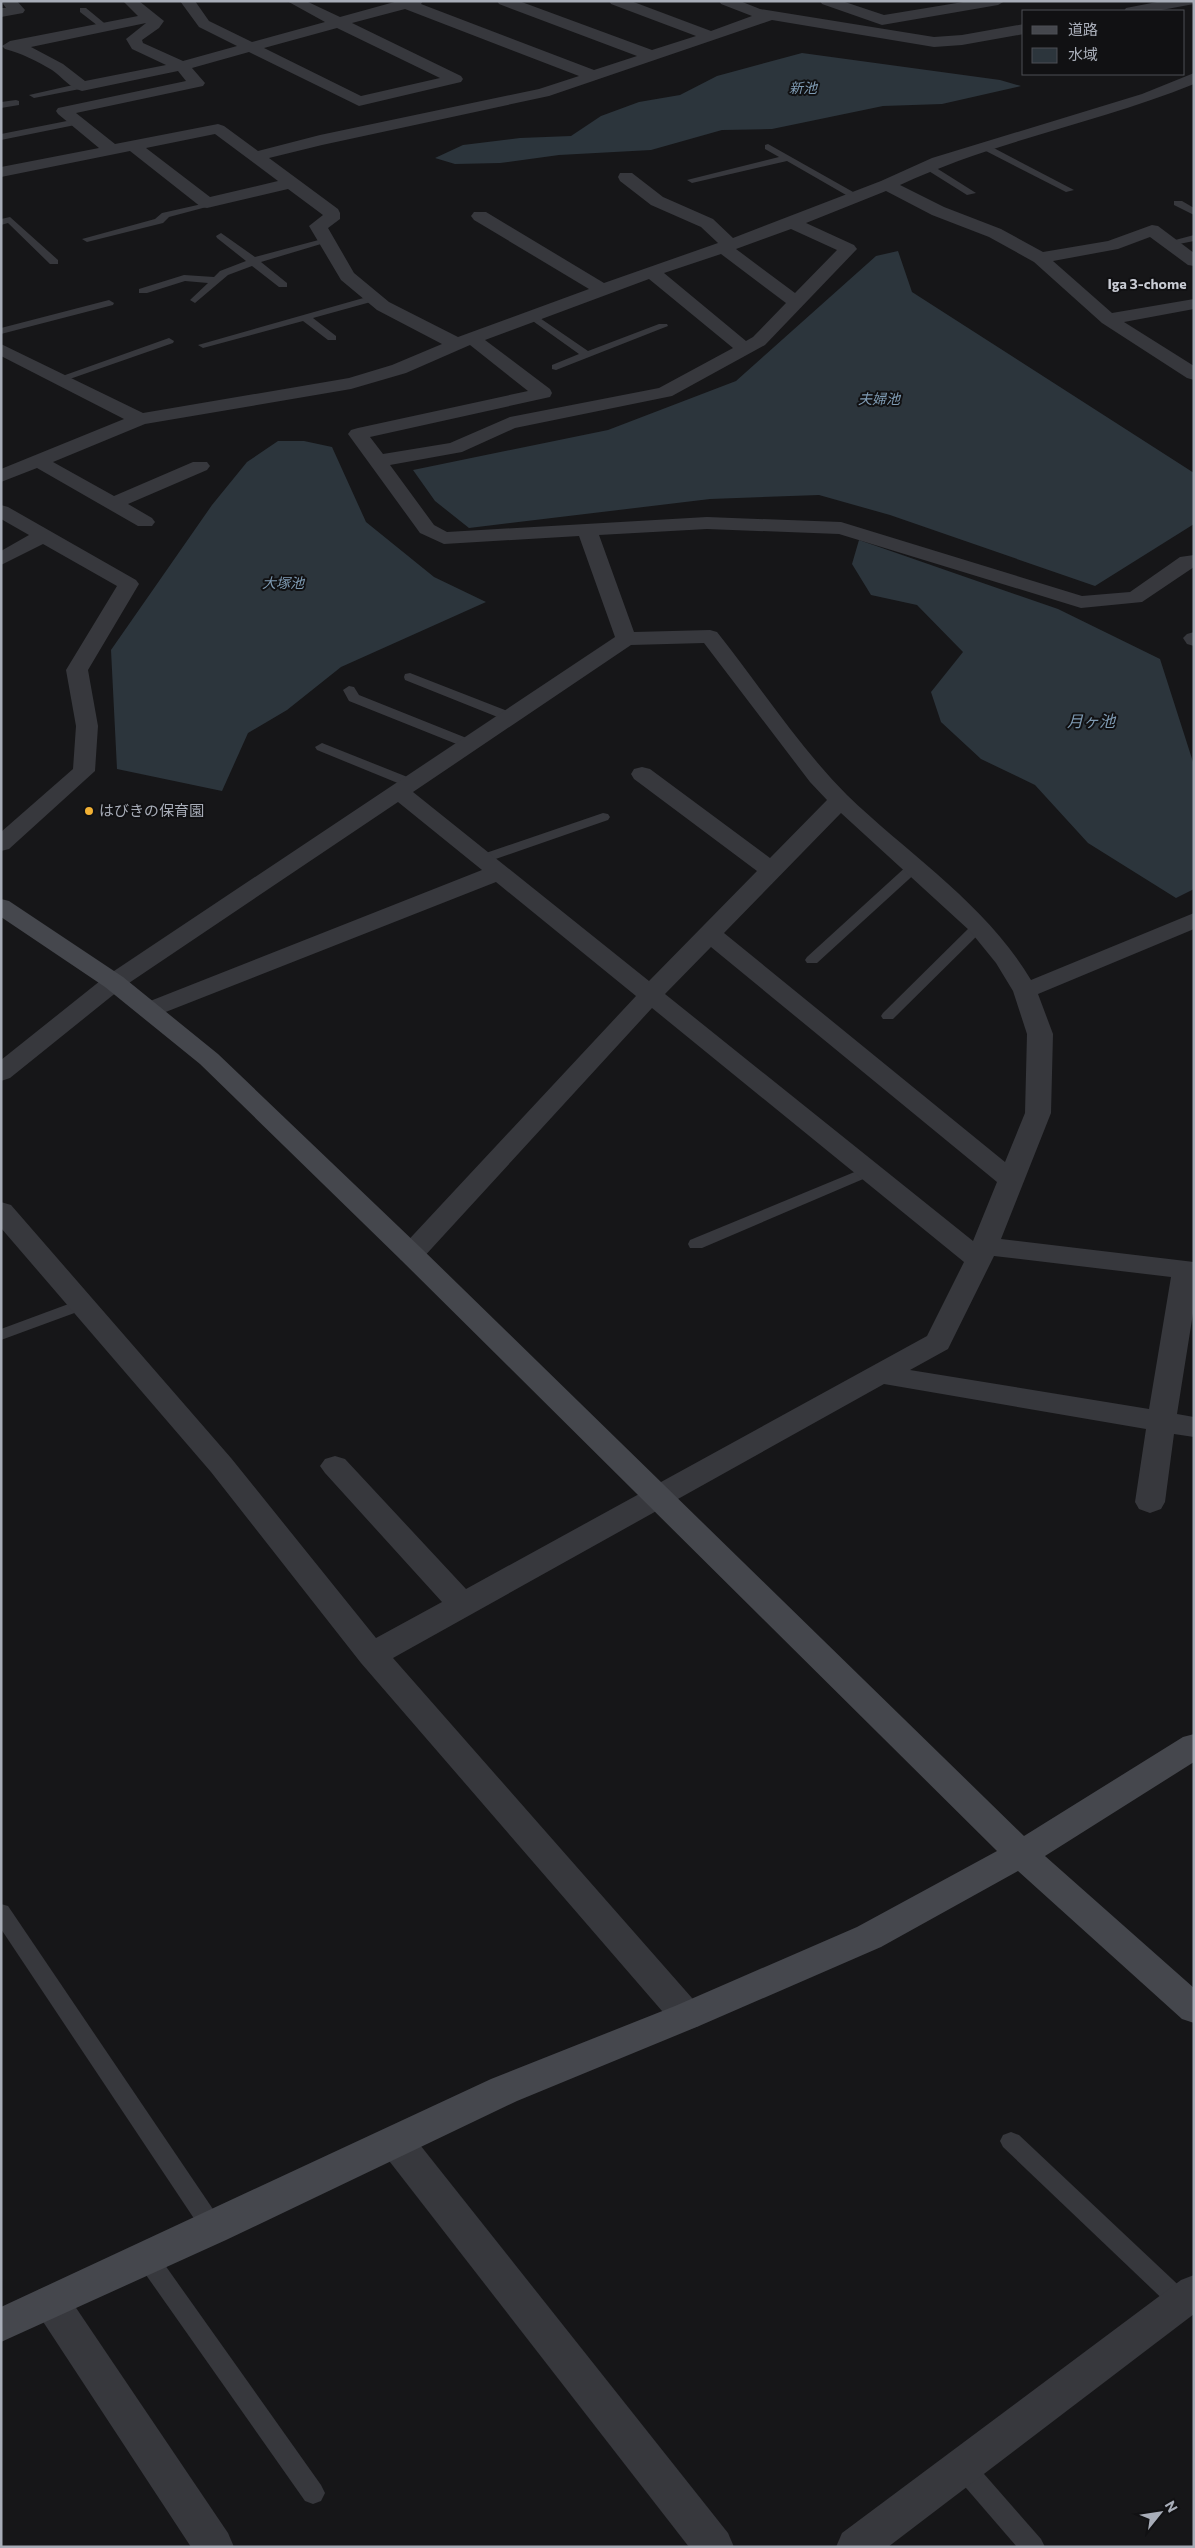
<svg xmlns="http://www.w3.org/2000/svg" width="1195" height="2548" font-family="Commissioner,'Noto Sans JP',sans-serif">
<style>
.water{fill:#2c353c}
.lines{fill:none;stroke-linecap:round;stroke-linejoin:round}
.lane{fill:#37383d;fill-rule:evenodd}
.street{fill:#37383d;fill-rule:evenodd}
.secondary{fill:#45474d;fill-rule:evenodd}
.poi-dot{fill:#f2b134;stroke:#111113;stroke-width:2}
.labels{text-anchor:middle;stroke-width:4;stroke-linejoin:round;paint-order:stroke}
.far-water-label{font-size:14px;font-style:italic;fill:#7f9bb3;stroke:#111113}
.far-neighbourhood-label{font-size:14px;font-weight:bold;fill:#c9ccd4;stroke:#111113}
.poi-label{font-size:15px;fill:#a8adb8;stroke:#111113;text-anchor:start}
.water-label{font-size:16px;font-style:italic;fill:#7f9bb3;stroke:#111113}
</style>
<rect width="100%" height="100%" fill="#161618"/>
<!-- water -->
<g class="water">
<polygon points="802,53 1000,80 1021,86 942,104 883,106 772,129 722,130 651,150 559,155 500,163 455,164 435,158 463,145 520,138 571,136 601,116 639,102 680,95 717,76"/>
<polygon points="898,251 912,292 1194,473 1194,524 1095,586 890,515 819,495 710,499 469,528 435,501 413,470 608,430 736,381 876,256"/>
<polygon points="278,441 304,441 332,447 366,522 434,577 486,602 341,667 287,710 248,733 222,791 117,769 111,650 212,505 247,462"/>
<polygon points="859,540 1058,609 1160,659 1194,765 1194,889 1176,898 1088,843 1035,785 981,759 941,722 931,692 963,652 917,605 871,595 852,564"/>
</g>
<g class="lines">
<!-- lane -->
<g class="lane">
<polygon points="80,8 86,8 109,27 102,29 80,12"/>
<polygon points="82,83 85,84 85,88 34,98 29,95"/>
<polygon points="16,100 19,101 19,105 1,108 1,102"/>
<polygon points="77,119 82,122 80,124 1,140 1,134"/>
<polygon points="768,144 862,197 853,199 787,161 692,183 687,180 779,157 765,149 765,145"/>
<polygon points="982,145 988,145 1074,190 1066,192 982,149"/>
<polygon points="927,163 930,164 976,193 967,195 924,168 922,166"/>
<polygon points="203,201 211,201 214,205 169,217 163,223 87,242 82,239 155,219 162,213 202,204"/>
<polygon points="1174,201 1182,201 1194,208 1194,215 1174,205"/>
<polygon points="10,217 58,260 58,264 50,264 8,223 1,225 1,219"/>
<polygon points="221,233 255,257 326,238 331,241 261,262 287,283 287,287 279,287 252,266 228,275 195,303 190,300 208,283 185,281 147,293 139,293 139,289 184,275 214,277 220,271 246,261 217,238 216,236"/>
<polygon points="1194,235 1194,241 1169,246 1164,243"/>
<polygon points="374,295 379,298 378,300 313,318 336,336 336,340 328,340 303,321 203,348 198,345"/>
<polygon points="109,300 114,303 113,305 1,334 1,328"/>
<polygon points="534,314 588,351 659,324 667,324 668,326 556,370 552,369 552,365 579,354 530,319 530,315"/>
<polygon points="169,338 174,341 173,343 64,381 60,382 54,379"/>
<polygon points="410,673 515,714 516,717 515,720 505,720 405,680 404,677 405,674"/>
<polygon points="349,686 354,687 359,695 474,741 476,744 474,747 464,747 349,701 343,690"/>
<polygon points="322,743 415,780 417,783 410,787 405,786 317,750 315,747"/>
<polygon points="603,813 608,814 610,817 608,820 487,862 482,863 475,859 477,856"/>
<polygon points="914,863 921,867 919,870 817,963 807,963 805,960 807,957 909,864"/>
<polygon points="979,922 986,926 984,929 893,1019 883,1019 881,1016 883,1013 974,923"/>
<polygon points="869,1166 877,1171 875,1174 702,1248 690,1248 688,1244 690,1240"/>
<polygon points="82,1299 88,1300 90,1304 88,1308 1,1340 1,1329"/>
<polygon points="1,1904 8,1906 221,2221 224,2228 221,2235 213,2238 205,2235 1,1929"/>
<polygon points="1011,2132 1019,2135 1189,2295 1192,2302 1189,2309 1181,2312 1173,2309 1003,2147 1000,2141 1003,2135"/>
<polygon points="147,2248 155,2251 321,2485 325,2493 321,2501 313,2504 305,2501 139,2265 136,2258 139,2251"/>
<polygon points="962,2455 970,2458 1041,2539 1045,2547 1017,2547 954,2474 950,2466 954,2458"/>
</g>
<!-- street -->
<g class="street">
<polygon points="1,1 17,1 25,10 23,13 1,17 1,8 6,8"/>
<path d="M 123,1 L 139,1 L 164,21 L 159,28 L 142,40 L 143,43 L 183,61 L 237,46 L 199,27 L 180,1 L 195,1 L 209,21 L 252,42 L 325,22 L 287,1 L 306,1 L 340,17 L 398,1 L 423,1 L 421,4 L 594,70 L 637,56 L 499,4 L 497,1 L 519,1 L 652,50 L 696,36 L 611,4 L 609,1 L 631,1 L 711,31 L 752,16 L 721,4 L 719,1 L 740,1 L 760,9 L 934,37 L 962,35 L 1024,24 L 1024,34 L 962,45 L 934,47 L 772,20 L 549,96 L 322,145 L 269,158 L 338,209 L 340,213 L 340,219 L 328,228 L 354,273 L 389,302 L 458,337 L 589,289 L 474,220 L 471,216 L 474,212 L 486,212 L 604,283 L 718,243 L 701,227 L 651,205 L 620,181 L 618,177 L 620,173 L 632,173 L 663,197 L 713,219 L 733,238 L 881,181 L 932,158 L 1142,94 L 1194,73 L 1194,84 C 1098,123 994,141 900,185 L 944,207 L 1001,229 L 1043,252 L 1108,241 L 1152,225 L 1158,226 L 1194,253 L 1194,266 L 1188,265 L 1150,237 L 1118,249 L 1053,261 L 1112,313 L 1194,299 L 1194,309 L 1124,322 L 1194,366 L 1194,380 L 1187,378 L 1102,323 L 1034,262 L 989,237 L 932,215 L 886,191 L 806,223 L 854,245 L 857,249 L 765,345 L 672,396 L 515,428 L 462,452 L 390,465 L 434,525 L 447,532 L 707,517 L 841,522 L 1082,596 L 1130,592 L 1180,557 L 1194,555 L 1194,567 L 1142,602 L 1081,608 L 839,534 L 707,529 L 599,535 L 634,632 L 710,630 L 717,632 C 759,685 800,748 847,795 C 909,855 986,904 1031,980 L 1194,913 L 1194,929 L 1038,994 L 1053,1034 L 1051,1113 L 1001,1239 L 1194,1262 L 1194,1307 L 1177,1414 L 1194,1417 L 1194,1437 L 1174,1434 L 1165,1502 L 1161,1509 L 1150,1513 L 1139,1509 L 1135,1502 L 1146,1429 L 884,1384 L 393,1658 L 699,2006 L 704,2016 L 699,2026 L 687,2030 L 675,2026 L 361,1663 L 211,1472 L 1,1228 L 1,1202 L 11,1205 L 231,1458 L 376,1638 L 442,1602 L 325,1473 L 320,1466 L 325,1459 L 335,1456 L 345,1459 L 466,1589 L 927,1336 L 964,1262 L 652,1008 L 421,1260 L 411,1263 L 401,1260 L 397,1254 L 401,1248 L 636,996 L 496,882 L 158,1015 L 149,1017 L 140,1015 L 137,1010 L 140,1005 L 482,870 L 398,802 L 123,987 L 10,1078 L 1,1081 L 1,1060 L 105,977 L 615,637 L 579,536 L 444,544 L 420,533 L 348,434 L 351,430 L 358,428 L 528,391 L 470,345 L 406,373 L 351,389 L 145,424 L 53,462 L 114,496 L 193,462 L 207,462 L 210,466 L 207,470 L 128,504 L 152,518 L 155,522 L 152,526 L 138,526 L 37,468 L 1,482 L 1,469 L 124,419 L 1,356 L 1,344 L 143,413 L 349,378 L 392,365 L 442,344 L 377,310 L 341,280 L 309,226 L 323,215 L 288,189 L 207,208 L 201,207 L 130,151 L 1,177 L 1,167 L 99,148 L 58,114 L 56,111 L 58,108 L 186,81 L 178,71 L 82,91 C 70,88 62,77 52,70 C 37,61 21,53 5,49 L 2,46 L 10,41 L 138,16 ZM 405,9 L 579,76 L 539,89 L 320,135 L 258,151 L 224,126 L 218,124 L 115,144 L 76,113 L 203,86 L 205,83 L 192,68 L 249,52 L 359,106 L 461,82 L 463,79 L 461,76 L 352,23 ZM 146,23 L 126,39 L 132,49 L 166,65 L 85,81 L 63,64 L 31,47 ZM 337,28 L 440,78 L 361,96 L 264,48 ZM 215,134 L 278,181 L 210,197 L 146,148 ZM 791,229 L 837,250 L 795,293 L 736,249 ZM 721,254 L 786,303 L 753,337 L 746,341 L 664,273 ZM 649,279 L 733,348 L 659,388 L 510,417 L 450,443 L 383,454 L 370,437 L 550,397 L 552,393 L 550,389 L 485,340 ZM 704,643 L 810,782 L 827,800 L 770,858 L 650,769 L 642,767 L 634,769 L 631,774 L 634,779 L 757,871 L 649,981 L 413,792 L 631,645 ZM 841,813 L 970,931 L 996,963 L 1013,991 L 1027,1034 L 1025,1113 L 1005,1162 L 724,933 ZM 711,947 L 997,1182 L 973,1241 L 665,994 ZM 994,1256 L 1171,1277 L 1149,1409 L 910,1370 L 948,1349 Z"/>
<polygon points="820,1 842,1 884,15 969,1 1005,1 998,5 882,25 822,4"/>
<polygon points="1162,1 1194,1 1194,4 1156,11 1124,11 1126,8"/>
<polygon points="1,505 8,507 136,580 139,584 88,670 98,726 95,771 9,849 1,851 1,832 73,769 76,726 66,670 117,586 43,544 1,565 1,551 29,535 1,519"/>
<polygon points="1194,632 1194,646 1187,644 1183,638 1187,634"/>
<polygon points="396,2126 409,2131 728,2533 734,2547 689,2547 383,2153 378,2142 383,2131"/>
<polygon points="1194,2275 1194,2314 888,2547 836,2547 842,2533 1181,2280"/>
<polygon points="51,2285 64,2290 228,2533 234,2547 191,2547 38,2314 32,2302 38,2290"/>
</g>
<!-- secondary -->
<polygon class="secondary" points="1,899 9,901 123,977 218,1054 421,1248 1024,1836 1183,1737 1194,1734 1194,1762 1045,1856 1194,1988 1194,2023 1182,2019 1018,1871 881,1947 699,2026 517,2101 226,2240 1,2342 1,2307 491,2079 675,2006 857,1927 997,1851 401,1260 200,1064 105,987 1,917"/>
</g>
<!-- markers -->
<circle class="poi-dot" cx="89" cy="811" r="5"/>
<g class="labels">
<!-- far-water labels -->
<g class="far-water-label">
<text x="803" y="93">新池</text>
<text x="879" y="404">夫婦池</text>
<text x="283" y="588">大塚池</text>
</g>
<!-- far-neighbourhood labels -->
<g class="far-neighbourhood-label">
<text x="1147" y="289">Iga 3-chome</text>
</g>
<!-- poi labels -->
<g class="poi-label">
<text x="99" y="816">はびきの保育園</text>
</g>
<!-- water labels -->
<g class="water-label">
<text x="1091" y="727">月ヶ池</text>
</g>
</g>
<!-- border -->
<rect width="1195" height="2548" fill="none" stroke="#a8adb8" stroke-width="5"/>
<!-- legend -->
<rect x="1022" y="10" width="162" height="65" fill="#111113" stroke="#4d4f55"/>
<rect x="1032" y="26" width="25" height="8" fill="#45474d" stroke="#4d4f55"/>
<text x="1068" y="35" font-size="15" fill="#a8adb8">道路</text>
<rect x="1032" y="48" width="25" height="15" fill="#2c353c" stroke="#4d4f55"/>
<text x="1068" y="60" font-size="15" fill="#a8adb8">水域</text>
<!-- north arrow -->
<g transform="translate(1160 2513) rotate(60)" stroke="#111113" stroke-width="4" paint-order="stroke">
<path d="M0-4L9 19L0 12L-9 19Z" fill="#a8adb8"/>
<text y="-8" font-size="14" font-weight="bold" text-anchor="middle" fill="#a8adb8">N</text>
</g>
</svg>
